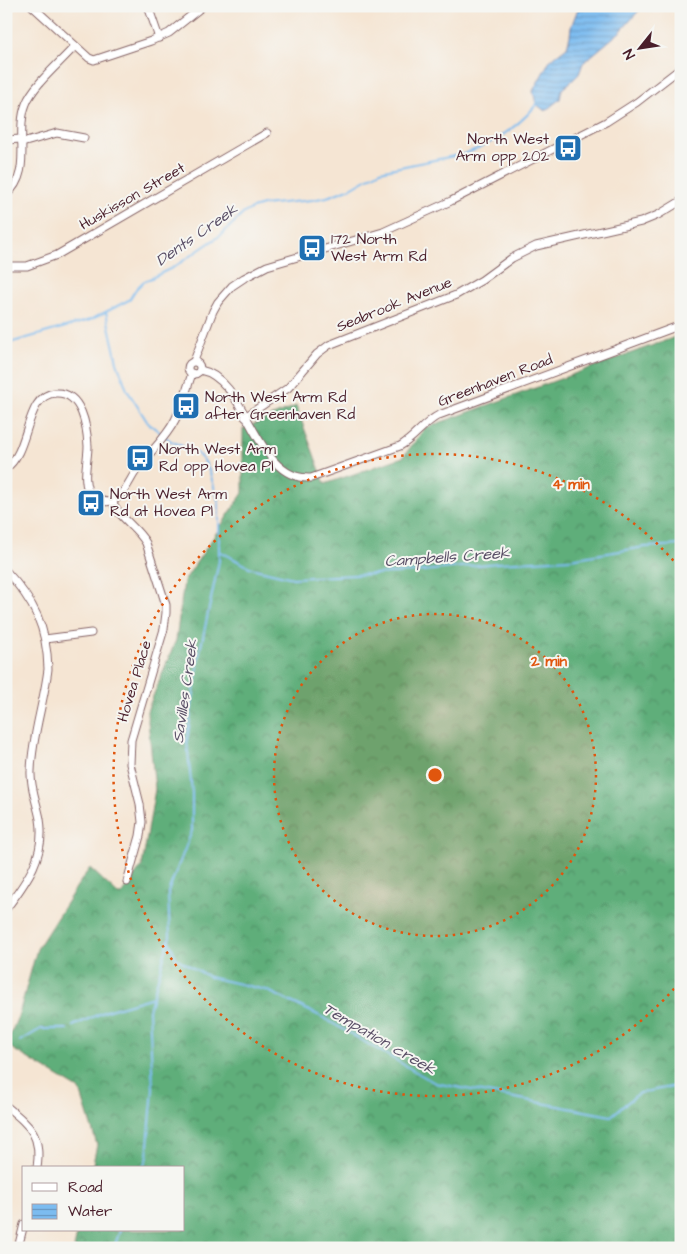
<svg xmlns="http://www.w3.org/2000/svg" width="687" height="1254" font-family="'Architects Daughter',sans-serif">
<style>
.forest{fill:url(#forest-crowns);stroke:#546652}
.water{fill:url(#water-rules);stroke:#636e8e}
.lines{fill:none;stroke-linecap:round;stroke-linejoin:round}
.stream{stroke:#7cbcf0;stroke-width:2}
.minor-casing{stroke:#866466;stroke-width:9}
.minor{stroke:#fff;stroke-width:7}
.ring{fill:none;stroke:#e0560e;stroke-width:2.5;stroke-dasharray:2.5 5}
.labels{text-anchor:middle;stroke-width:4;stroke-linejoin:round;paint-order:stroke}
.poi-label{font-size:15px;fill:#4a1f2b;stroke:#f6f6f2;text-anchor:start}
.street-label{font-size:15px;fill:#4a1f2b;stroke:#f6f6f2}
.water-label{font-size:16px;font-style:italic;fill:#594e66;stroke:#f6f6f2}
.centre{fill:#e0560e;stroke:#f6f6f2;stroke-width:2.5}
.ring-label{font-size:15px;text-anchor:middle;font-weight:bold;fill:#e0560e;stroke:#f6f6f2;stroke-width:4;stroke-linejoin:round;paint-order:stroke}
</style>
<defs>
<pattern id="forest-crowns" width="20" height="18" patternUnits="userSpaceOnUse" patternTransform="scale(1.25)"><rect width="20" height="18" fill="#5eae7a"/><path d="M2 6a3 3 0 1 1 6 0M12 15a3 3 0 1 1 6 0" fill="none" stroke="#508d64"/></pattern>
<pattern id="water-rules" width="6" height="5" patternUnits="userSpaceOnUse" patternTransform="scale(1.25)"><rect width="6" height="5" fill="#7cbcf0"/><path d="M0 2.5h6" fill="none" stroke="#6898c3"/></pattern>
</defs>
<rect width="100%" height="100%" fill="#f6f6f2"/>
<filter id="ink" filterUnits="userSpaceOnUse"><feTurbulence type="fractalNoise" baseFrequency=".02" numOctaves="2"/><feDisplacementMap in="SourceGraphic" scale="10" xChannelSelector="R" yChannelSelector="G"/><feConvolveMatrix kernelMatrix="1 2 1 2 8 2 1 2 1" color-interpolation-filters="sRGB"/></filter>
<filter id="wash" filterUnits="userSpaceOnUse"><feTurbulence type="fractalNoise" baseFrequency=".0096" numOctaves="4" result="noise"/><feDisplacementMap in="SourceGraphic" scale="20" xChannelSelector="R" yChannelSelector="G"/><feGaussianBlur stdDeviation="1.12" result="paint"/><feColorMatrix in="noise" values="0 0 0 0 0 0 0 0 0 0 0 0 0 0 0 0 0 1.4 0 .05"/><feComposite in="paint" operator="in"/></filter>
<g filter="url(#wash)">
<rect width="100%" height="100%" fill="#f5e5d3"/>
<!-- forest -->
<polygon class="forest" points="681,335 681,1248 74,1248 78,1230 184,1230 184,1168 92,1168 97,1145 80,1090 6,1045 19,1014 37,949 77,886 90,868 120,896 142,866 155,789 147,711 176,640 184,581 243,493 243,429 296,406 325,484 403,457 425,428"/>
<!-- water -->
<polygon class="water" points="579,6 643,6 621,31 583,63 579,74 573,80 562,89 560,99 545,111 536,104 533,91 550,60 567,47 570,36 571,27"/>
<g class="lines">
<!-- stream -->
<g class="stream">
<polyline points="106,312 117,362 127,390 148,423 171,441 197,453 205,462 210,473 219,504 219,561 199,656 187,741 192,793 192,831 168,892 170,936 149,1010 153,1089 147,1157 143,1168"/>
<path d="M 6,344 L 90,320 L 129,300 L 136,289 L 143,282 L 174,267 L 221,235 L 244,213 L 253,208 L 263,205 L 312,200 L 327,197 L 351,188 L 380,171 L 464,154 C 493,144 518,127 537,104"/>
<polyline points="219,551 251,568 293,578 415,572 497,563 570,559 645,547 681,545"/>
<polyline points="169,941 176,958 209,977 266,990 320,1016 435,1083 611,1116 639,1093 681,1085"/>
<polyline points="73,1026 106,1011 153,997"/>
<polyline points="20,1041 41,1029 67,1029"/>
<polyline points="114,1248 120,1230"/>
</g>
</g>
</g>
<g filter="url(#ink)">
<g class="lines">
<defs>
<g id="minor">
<polyline points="32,6 89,58 94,60 151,41 169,33 203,6"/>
<polyline points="148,6 159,38"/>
<polyline points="6,140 21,139"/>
<polyline points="22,143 57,133 84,138"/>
<path d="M 6,195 C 34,172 14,134 26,104 C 33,85 61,62 75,46"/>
<polyline points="6,266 27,266 57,255 267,133"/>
<polyline points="194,361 213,311 218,302 232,286 244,278 267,266 383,232 451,201 606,122 637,102 681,68"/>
<circle cx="194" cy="368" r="6"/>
<path d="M 200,370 C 249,379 254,481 311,478 L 400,446 C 415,438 423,423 439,415 L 681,325"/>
<polyline points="245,417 288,388 317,354 329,345 456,295 482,280 512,258 536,246 641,222 658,215 681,201"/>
<path d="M 6,468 C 31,451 24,394 56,393 C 82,392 87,427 88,446 C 88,461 81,483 91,495 C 96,500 105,503 112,501 C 123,497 129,481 136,471 C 148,453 165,440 175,420 C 182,406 187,389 192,373"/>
<path d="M 112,501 C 119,518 137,527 146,543 L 166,605 L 166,613 L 164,629 L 131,740 L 130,764 L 140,804 L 142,822 L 140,836 L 127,882"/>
<path d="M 6,571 C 34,601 47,627 48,669 C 44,703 32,736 31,771 C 30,787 37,803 40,819 C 46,856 27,881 6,909"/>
<polyline points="45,639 91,633"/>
<path d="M 6,1106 C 30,1126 42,1135 37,1168"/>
<polyline points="18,1248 24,1224"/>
</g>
</defs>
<!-- minor casing -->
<use href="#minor" class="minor-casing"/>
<!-- minor -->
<use href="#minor" class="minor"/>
</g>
</g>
<!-- distance rings -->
<circle cx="435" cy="775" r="161" fill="#e0560e" fill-opacity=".12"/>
<g class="ring">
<circle cx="435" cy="775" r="161"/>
<path d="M679 983A321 321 0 1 1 679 567"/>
</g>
<!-- icons -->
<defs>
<symbol id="bus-square" viewBox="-11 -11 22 22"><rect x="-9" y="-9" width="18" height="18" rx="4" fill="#1f6fb2" stroke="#f6f6f2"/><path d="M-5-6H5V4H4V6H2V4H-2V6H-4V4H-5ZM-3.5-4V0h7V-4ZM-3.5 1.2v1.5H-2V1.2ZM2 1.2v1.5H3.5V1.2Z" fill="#fff"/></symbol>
</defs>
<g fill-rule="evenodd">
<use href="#bus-square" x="552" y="132" width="32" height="32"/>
<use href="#bus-square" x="296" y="232" width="32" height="32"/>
<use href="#bus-square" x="170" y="390" width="32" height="32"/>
<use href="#bus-square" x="124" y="442" width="32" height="32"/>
<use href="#bus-square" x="75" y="487" width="32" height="32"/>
</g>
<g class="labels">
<!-- poi labels -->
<g class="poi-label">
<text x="549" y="144" text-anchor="end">North West<tspan x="549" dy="17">Arm opp 202</tspan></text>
<text x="331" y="244">172 North<tspan x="331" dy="17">West Arm Rd</tspan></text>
<text x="205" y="402">North West Arm Rd<tspan x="205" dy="17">after Greenhaven Rd</tspan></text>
<text x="159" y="454">North West Arm<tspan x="159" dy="17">Rd opp Hovea Pl</tspan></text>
<text x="110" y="499">North West Arm<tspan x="110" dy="17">Rd at Hovea Pl</tspan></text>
</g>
<!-- street labels -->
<g class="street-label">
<text transform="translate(132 196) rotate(-30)" y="5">Huskisson Street</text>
<text transform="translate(394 304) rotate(-22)" y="5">Seabrook Avenue</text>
<text transform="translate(495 380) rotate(-21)" y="5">Greenhaven Road</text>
<text transform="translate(134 681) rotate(-73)" y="5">Hovea Place</text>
</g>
<!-- water labels -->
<g class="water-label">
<text transform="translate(196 234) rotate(-35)" y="6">Dents Creek</text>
<text transform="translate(447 556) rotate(-4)" y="6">Campbells Creek</text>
<text transform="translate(184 691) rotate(-82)" y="6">Savilles Creek</text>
<text transform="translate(380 1038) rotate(30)" y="6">Tempation creek</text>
</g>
</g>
<circle cx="435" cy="775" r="8" class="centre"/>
<g class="ring-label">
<text x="571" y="489">4 min</text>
<text x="549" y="666">2 min</text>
</g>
<!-- margin -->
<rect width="687" height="1254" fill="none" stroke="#f6f6f2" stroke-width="25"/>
<!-- legend -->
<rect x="22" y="1166" width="162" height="65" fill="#f6f6f2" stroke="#b1a0a2"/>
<rect x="32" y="1183" width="25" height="8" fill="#ffffff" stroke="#b1a0a2"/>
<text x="68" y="1192" font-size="15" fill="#4a1f2b">Road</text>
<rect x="32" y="1204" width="25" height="15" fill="url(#water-rules)" stroke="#b1a0a2"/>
<text x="68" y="1216" font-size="15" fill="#4a1f2b">Water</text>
<!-- north arrow -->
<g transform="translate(640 48) rotate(240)" stroke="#f6f6f2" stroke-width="4" paint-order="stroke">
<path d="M0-4L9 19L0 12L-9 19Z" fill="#4a1f2b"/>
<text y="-8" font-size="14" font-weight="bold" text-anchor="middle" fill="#4a1f2b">N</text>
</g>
</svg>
